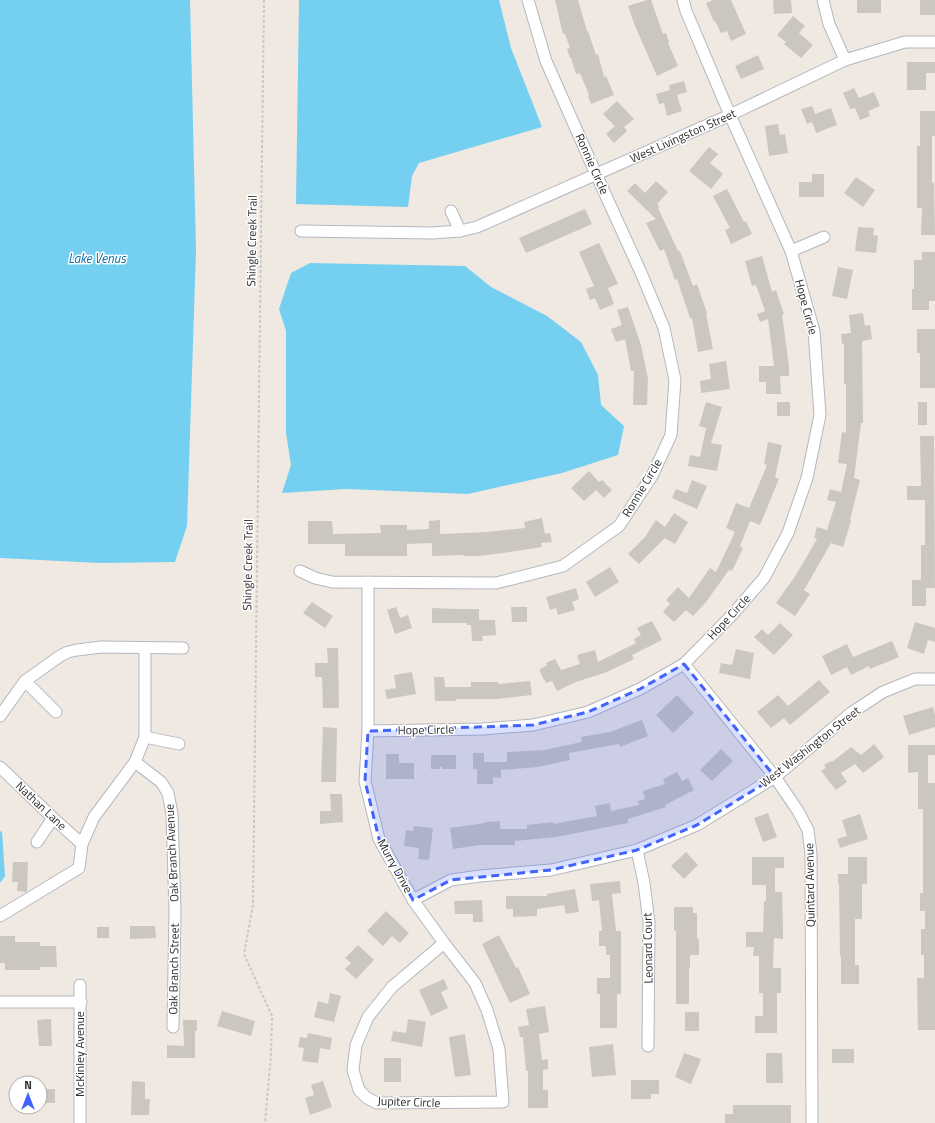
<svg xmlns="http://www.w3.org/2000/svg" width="935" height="1123" font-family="'Titillium Web',sans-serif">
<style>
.water{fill:#75cff0}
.building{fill:#cbc7bf}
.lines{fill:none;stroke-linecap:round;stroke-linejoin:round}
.minor-casing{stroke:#b4b7c1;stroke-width:13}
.path{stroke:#c9c9c9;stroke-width:2;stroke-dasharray:3 2;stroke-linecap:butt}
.minor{stroke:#fff;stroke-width:11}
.marked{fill:#4264fb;fill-opacity:0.2;stroke:#4264fb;stroke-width:3;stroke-dasharray:8 5;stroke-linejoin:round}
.labels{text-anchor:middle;stroke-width:3;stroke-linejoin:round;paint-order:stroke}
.street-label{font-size:12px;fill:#2e2e2e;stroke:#fff}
.water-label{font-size:13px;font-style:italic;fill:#0d6fa3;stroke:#fff}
</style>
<rect width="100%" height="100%" fill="#efe9e1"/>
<!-- water -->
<g class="water">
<polygon points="0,0 190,0 196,250 187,526 175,562 100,563 0,558"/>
<polygon points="299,0 499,0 511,48 542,127 419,163 412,176 408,207 296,204"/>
<polygon points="310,263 465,266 491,287 547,316 581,342 598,375 601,405 624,426 618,455 562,473 468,494 346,489 282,493 291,465 286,433 286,331 279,309 291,273"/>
<polygon points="0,831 2,832 5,876 0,883"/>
</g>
<!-- building -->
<g class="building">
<polygon points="555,0 578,0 587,31 588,31 596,55 598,54 604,77 606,76 614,95 591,104 588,96 589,95 580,73 576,74 571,58 570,58 567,49 570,48 565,34 563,34"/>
<polygon points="647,0 651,0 663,34 666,33 669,42 668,43 678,66 657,76 635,26 628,6"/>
<polygon points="713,0 731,0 746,34 731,41 727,31 721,33 715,21 714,22 706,3"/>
<polygon points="773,0 791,0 792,13 774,14"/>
<rect x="857" y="0" width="24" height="13"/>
<rect x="920" y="0" width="15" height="15"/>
<polygon points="793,16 805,26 799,33 813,45 801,58 784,44 786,42 777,35"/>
<polygon points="758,55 764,69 741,79 735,66"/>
<polygon points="907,62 935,62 935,73 926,73 926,90 907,90"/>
<polygon points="684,81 687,92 677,95 682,111 667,116 664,103 659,104 656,94 670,90 669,85"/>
<polygon points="854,88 859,98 874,92 880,106 868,111 870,116 860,120 855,108 850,109 843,93"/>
<polygon points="617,101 634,119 624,127 627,131 614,143 606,134 615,126 603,114"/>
<polygon points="812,106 815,114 831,108 837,125 816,133 812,122 807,124 801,109"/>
<polygon points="920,111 935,111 935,136 932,136 932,183 934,183 935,235 921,235 922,208 917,208 917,146 920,146"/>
<polygon points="778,124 780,135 785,134 788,153 769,156 765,126"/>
<polygon points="709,147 718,154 710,163 723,174 711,189 689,171"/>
<polygon points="812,174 824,174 824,197 799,197 799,182 812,182"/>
<polygon points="856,177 875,190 863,207 844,193"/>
<polygon points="656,181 668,192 657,204 659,206 658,208 678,251 680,251 693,286 697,284 707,313 706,314 713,349 698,352 692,318 690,318 677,279 675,280 664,249 660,251 646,223 656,219 627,191 635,183 645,193"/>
<polygon points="727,189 744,222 746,221 752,234 731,244 725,230 730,228 713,196"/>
<polygon points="585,209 592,224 526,253 519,238"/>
<polygon points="858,227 874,228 873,235 878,236 876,253 855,251"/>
<polygon points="599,243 618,284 608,288 614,304 600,310 595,298 590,300 586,289 594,286 579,252"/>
<polygon points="922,252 935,252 935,301 929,301 929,310 912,310 912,289 914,289 914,260 922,260"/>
<polygon points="762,256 772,292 776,290 784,314 782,315 789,366 789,376 780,376 781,394 766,394 766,382 759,382 759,366 774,366 768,319 760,322 757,314 765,311 756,285 752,286 745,261"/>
<polygon points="838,267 853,270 847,299 832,296"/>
<polygon points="628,307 641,345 648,379 647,405 633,405 634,371 631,371 625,339 616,342 611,329 622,325 617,310"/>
<polygon points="863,313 865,326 870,325 872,339 862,341 863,423 861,423 854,478 860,480 850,520 851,521 843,547 831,543 804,590 810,594 795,616 776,603 796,575 817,539 814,538 817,527 827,530 836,502 827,500 830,489 841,492 847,464 838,463 842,432 846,433 846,384 844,384 844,344 842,344 841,334 851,333 849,315"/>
<polygon points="917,329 935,329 935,388 920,388 920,353 917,353"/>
<polygon points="726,361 730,389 701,393 700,381 711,379 709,364"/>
<polygon points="706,402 722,407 711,443 722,445 717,471 688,466 690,455 700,457 706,428 699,426"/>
<rect x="777" y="402" width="13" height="14"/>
<rect x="918" y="402" width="9" height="23"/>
<polygon points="920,436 934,436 935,588 926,588 926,606 912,606 912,580 921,580 921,545 925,545 925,500 907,500 907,486 921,486"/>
<polygon points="768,442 782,445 775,477 779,479 760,525 750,521 740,546 743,548 732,571 729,570 706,602 693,616 686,610 674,622 663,612 670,604 666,600 678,587 689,598 710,568 716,572 735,532 726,528 736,503 749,508 767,465 764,464"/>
<polygon points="589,471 599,482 602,480 612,490 604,498 596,490 584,501 571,488"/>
<polygon points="692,480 707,486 697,509 672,498 676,489 687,493"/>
<polygon points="674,513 688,522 675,544 665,538 639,564 628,554 645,537 656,520 665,527"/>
<polygon points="542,518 545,534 550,533 552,542 541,543 542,547 503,553 479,556 464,556 464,555 432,556 432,543 407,544 407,556 345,556 345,544 308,544 308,521 332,521 333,534 381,533 380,525 407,525 407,530 429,529 429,521 440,520 440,534 487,532 525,528 524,522"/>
<polygon points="610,567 619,582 595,597 586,582"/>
<polygon points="576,588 579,599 572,602 575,610 558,615 556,608 550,610 546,597"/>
<polygon points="312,602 333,616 325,628 303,613"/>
<polygon points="396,607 400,618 408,615 412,628 395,634 387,610"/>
<polygon points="511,607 527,607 527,622 512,622"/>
<polygon points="432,608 456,609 479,609 479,620 495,620 496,635 482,636 483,641 472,641 471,625 467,625 467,623 432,623"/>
<polygon points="652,621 662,640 632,655 634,659 607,672 576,682 557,691 552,681 546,683 539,670 547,665 546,663 555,659 561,670 580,664 577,655 595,650 598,662 636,643 634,639 641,635 637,628"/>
<polygon points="915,622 935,628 935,642 928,640 924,654 907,648"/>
<polygon points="780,623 793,635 774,655 754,637 762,629 768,635"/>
<polygon points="892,641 899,657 870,669 869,666 851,675 847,667 831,675 822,656 847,644 853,657"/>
<polygon points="327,648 338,648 339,708 323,708 322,677 315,677 315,663 328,663"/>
<polygon points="736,649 754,653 750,679 719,673 721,663 732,665"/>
<polygon points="412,672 416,694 387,699 385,690 396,688 394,675"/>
<polygon points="434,677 444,677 445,687 471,687 471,682 498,682 498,684 530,681 532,695 496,699 456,699 456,701 435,701"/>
<polygon points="819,680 830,692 790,725 784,718 771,728 757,712 778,695 788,706"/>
<polygon points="677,695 694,713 673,733 656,715"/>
<polygon points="933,707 935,715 935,727 909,735 903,716"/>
<polygon points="642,720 648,736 620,747 619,744 569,753 570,760 538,767 501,770 501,778 493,777 493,784 477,784 477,769 473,769 473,753 484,753 484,762 507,762 507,752 544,750 582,742 581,737 610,732"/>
<polygon points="323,727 337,728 336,782 321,782"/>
<polygon points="874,744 884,757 863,773 855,764 841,773 847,782 836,790 821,771 826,768 824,765 831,761 832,762 851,747 861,755"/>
<polygon points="908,745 935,745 935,755 928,755 928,783 935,783 935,1030 918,1030 917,978 924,978 924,955 921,955 921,929 925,929 925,911 920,911 920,893 923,893 923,809 918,809 918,772 908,773"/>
<polygon points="721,749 733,761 712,781 700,770"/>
<polygon points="386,754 399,754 399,763 414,763 414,779 386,779"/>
<polygon points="431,755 456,755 456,769 442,769 442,767 440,767 440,769 431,769"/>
<polygon points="677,772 682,781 688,778 694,790 665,805 666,807 628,819 628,823 556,837 515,841 515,845 480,845 453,849 450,828 485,823 485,822 500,821 500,829 527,829 527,825 553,822 553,824 597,816 595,806 610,803 611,811 639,805 638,801 645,799 643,791 665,784 663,779"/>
<polygon points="330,794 342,794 343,822 320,824 320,811 331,811"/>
<polygon points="768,813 777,837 763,842 754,818"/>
<polygon points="860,814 868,839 840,848 837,839 847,836 842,820"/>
<polygon points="414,826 433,828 429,860 418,859 419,848 404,846 406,830 413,831"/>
<polygon points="686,852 698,865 684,879 671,866"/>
<polygon points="752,857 784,857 784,868 775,868 775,892 782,892 783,929 783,939 774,938 773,968 781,968 781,993 777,993 777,1033 755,1033 755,1016 763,1016 763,993 759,993 759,956 753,956 754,947 746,947 746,932 763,932 764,901 766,901 766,885 752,885"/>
<polygon points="848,857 867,857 867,884 862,884 862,919 855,919 855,965 859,965 859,984 841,984 841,956 840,956 839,884 838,884 838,874 848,874"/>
<polygon points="13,862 28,862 27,892 17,891 18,882 12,882"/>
<polygon points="620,881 621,893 612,894 616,931 621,931 621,994 617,994 617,1028 600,1028 600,994 597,994 597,978 610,978 610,955 606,955 606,946 599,946 599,931 602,931 599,900 592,901 590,884"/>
<polygon points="575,889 579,912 566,914 564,905 537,909 537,916 513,917 513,909 506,909 506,896 547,896 547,894"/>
<polygon points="482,900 483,922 473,922 473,914 455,914 454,901"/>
<polygon points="674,907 693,907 693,913 697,913 697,939 699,939 699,955 690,955 690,968 689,968 689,1004 676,1004 676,931 674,931"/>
<polygon points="386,911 409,933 400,943 392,936 383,946 367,931"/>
<polygon points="130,926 155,926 156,938 130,939"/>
<rect x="97" y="927" width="12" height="11"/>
<polygon points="499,935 516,968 518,967 530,994 510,1003 482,944"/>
<polygon points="0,936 15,936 15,942 40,942 40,946 56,946 57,967 40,967 40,970 5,970 5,963 0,963"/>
<polygon points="358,945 374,960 356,979 345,969 351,963 345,958"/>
<polygon points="444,979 448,989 441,992 448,1008 431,1016 419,990"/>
<polygon points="330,993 341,996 334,1022 314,1017 318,1001 328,1004"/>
<polygon points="545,1006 549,1032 539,1034 542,1060 548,1059 548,1069 543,1070 543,1090 548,1090 548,1108 528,1108 528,1071 526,1071 523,1037 520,1037 518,1027 529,1025 526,1009"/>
<polygon points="222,1011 255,1021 251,1036 217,1026"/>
<rect x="685" y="1012" width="14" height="19"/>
<polygon points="51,1019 52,1046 39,1046 37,1020"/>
<polygon points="408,1019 426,1022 422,1047 391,1041 393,1031 406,1033"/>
<polygon points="183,1020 197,1020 197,1031 195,1031 195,1058 167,1058 167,1045 184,1046"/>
<polygon points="308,1033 332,1038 330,1050 320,1048 318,1063 302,1061 304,1048 298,1047 300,1037 307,1038"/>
<polygon points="465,1034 471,1075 455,1077 449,1037"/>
<polygon points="613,1044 616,1075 592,1077 589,1047"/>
<rect x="832" y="1049" width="22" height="14"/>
<polygon points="684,1053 701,1059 691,1084 675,1077"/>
<polygon points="766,1053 782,1053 783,1083 766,1083"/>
<rect x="384" y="1058" width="17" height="24"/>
<polygon points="631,1080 659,1080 659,1094 651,1094 651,1099 631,1099"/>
<polygon points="132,1081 145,1082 145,1099 150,1099 149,1115 131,1115"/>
<polygon points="323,1081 332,1107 310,1115 305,1098 314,1095 311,1085"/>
<rect x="40" y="1089" width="15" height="14"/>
<polygon points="733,1105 791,1105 791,1123 725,1123 725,1114 733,1114"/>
</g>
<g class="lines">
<defs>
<g id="minor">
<polyline points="823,0 829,24 845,60"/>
<polyline points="451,211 460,231"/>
<polyline points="301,231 432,233 460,231 477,227 730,115 845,60 905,42 935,42"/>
<polyline points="791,251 824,237"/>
<polyline points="300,571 315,578 332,582 496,583 563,566 619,526 652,476 671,435 675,380 664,328 642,275 596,174 546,61 528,0"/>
<polyline points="368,582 368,731 365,781 379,839 413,900 444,943 475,983 487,1010 499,1049 503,1102 377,1103 367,1098 359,1090 353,1070 356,1045 368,1017 392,987 444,943"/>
<polyline points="684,664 775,777 798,811 808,830 811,854 812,1123"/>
<polyline points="25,681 56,712"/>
<polyline points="0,716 25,681 60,656 68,652 77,650 101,647 183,648"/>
<polyline points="368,731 483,729 533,725 588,712 640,689 684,664 732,615 764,578 788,533 807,478 820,415 814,331 791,251 730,115 686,11 683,0"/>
<polyline points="145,737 179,744"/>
<polyline points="135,762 161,782 168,793 172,814 175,911 173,1027"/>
<polyline points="0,767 53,818 82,844"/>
<polyline points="37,842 53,818"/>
<polyline points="637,850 644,883 649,922 648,1046"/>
<polyline points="413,900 451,880 480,876 551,870 637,850 697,825 775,777 851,713 883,692 915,679 935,679"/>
<polyline points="0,916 79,868 82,844 94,817 135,762 145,737 145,648"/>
<polyline points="0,1002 81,1002"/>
<polyline points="80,1123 80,985"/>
</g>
</defs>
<!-- minor casing -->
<use href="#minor" class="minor-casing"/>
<!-- path -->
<polyline class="path" points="264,0 261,232 253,905 244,954 272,1016 271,1055 265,1123"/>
<!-- minor -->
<use href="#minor" class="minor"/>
</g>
<!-- marked area -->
<path class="marked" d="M 684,664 L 775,777 L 697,825 L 637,850 L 551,870 L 451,880 L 413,900 L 379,839 L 365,781 L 368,731 L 533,725 L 588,712 L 640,689 Z"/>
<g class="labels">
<!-- street labels -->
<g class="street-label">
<text transform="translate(683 136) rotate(-24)" y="4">West Livingston Street</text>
<text transform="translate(592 164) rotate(66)" y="4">Ronnie Circle</text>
<text transform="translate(252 241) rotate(-89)" y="4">Shingle Creek Trail</text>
<text transform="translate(806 307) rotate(75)" y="4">Hope Circle</text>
<text transform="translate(642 488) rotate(-59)" y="4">Ronnie Circle</text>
<text transform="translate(248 565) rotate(-89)" y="4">Shingle Creek Trail</text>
<text transform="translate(729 617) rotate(-47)" y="4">Hope Circle</text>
<text transform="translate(426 730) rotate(-1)" y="4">Hope Circle</text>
<text transform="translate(810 747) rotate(-38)" y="4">West Washington Street</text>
<text transform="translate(41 806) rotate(43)" y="4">Nathan Lane</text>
<text transform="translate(172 853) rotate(-93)" y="4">Oak Branch Avenue</text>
<text transform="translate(395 866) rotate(61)" y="4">Murry Drive</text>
<text transform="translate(810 885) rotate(-91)" y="4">Quintard Avenue</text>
<text transform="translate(648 948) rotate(-91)" y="4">Leonard Court</text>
<text transform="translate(174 969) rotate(-89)" y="4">Oak Branch Street</text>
<text transform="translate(80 1054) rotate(-90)" y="4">McKinley Avenue</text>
<text transform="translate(409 1102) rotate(2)" y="4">Jupiter Circle</text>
</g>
<!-- water labels -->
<g class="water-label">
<text x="97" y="263">Lake Venus</text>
</g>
</g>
<!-- north arrow -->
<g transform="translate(28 1095)"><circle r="19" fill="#ffffff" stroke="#ababab"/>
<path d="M0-3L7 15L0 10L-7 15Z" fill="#4264fb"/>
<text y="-6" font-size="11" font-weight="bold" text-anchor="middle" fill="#2e2e2e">N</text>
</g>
</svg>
